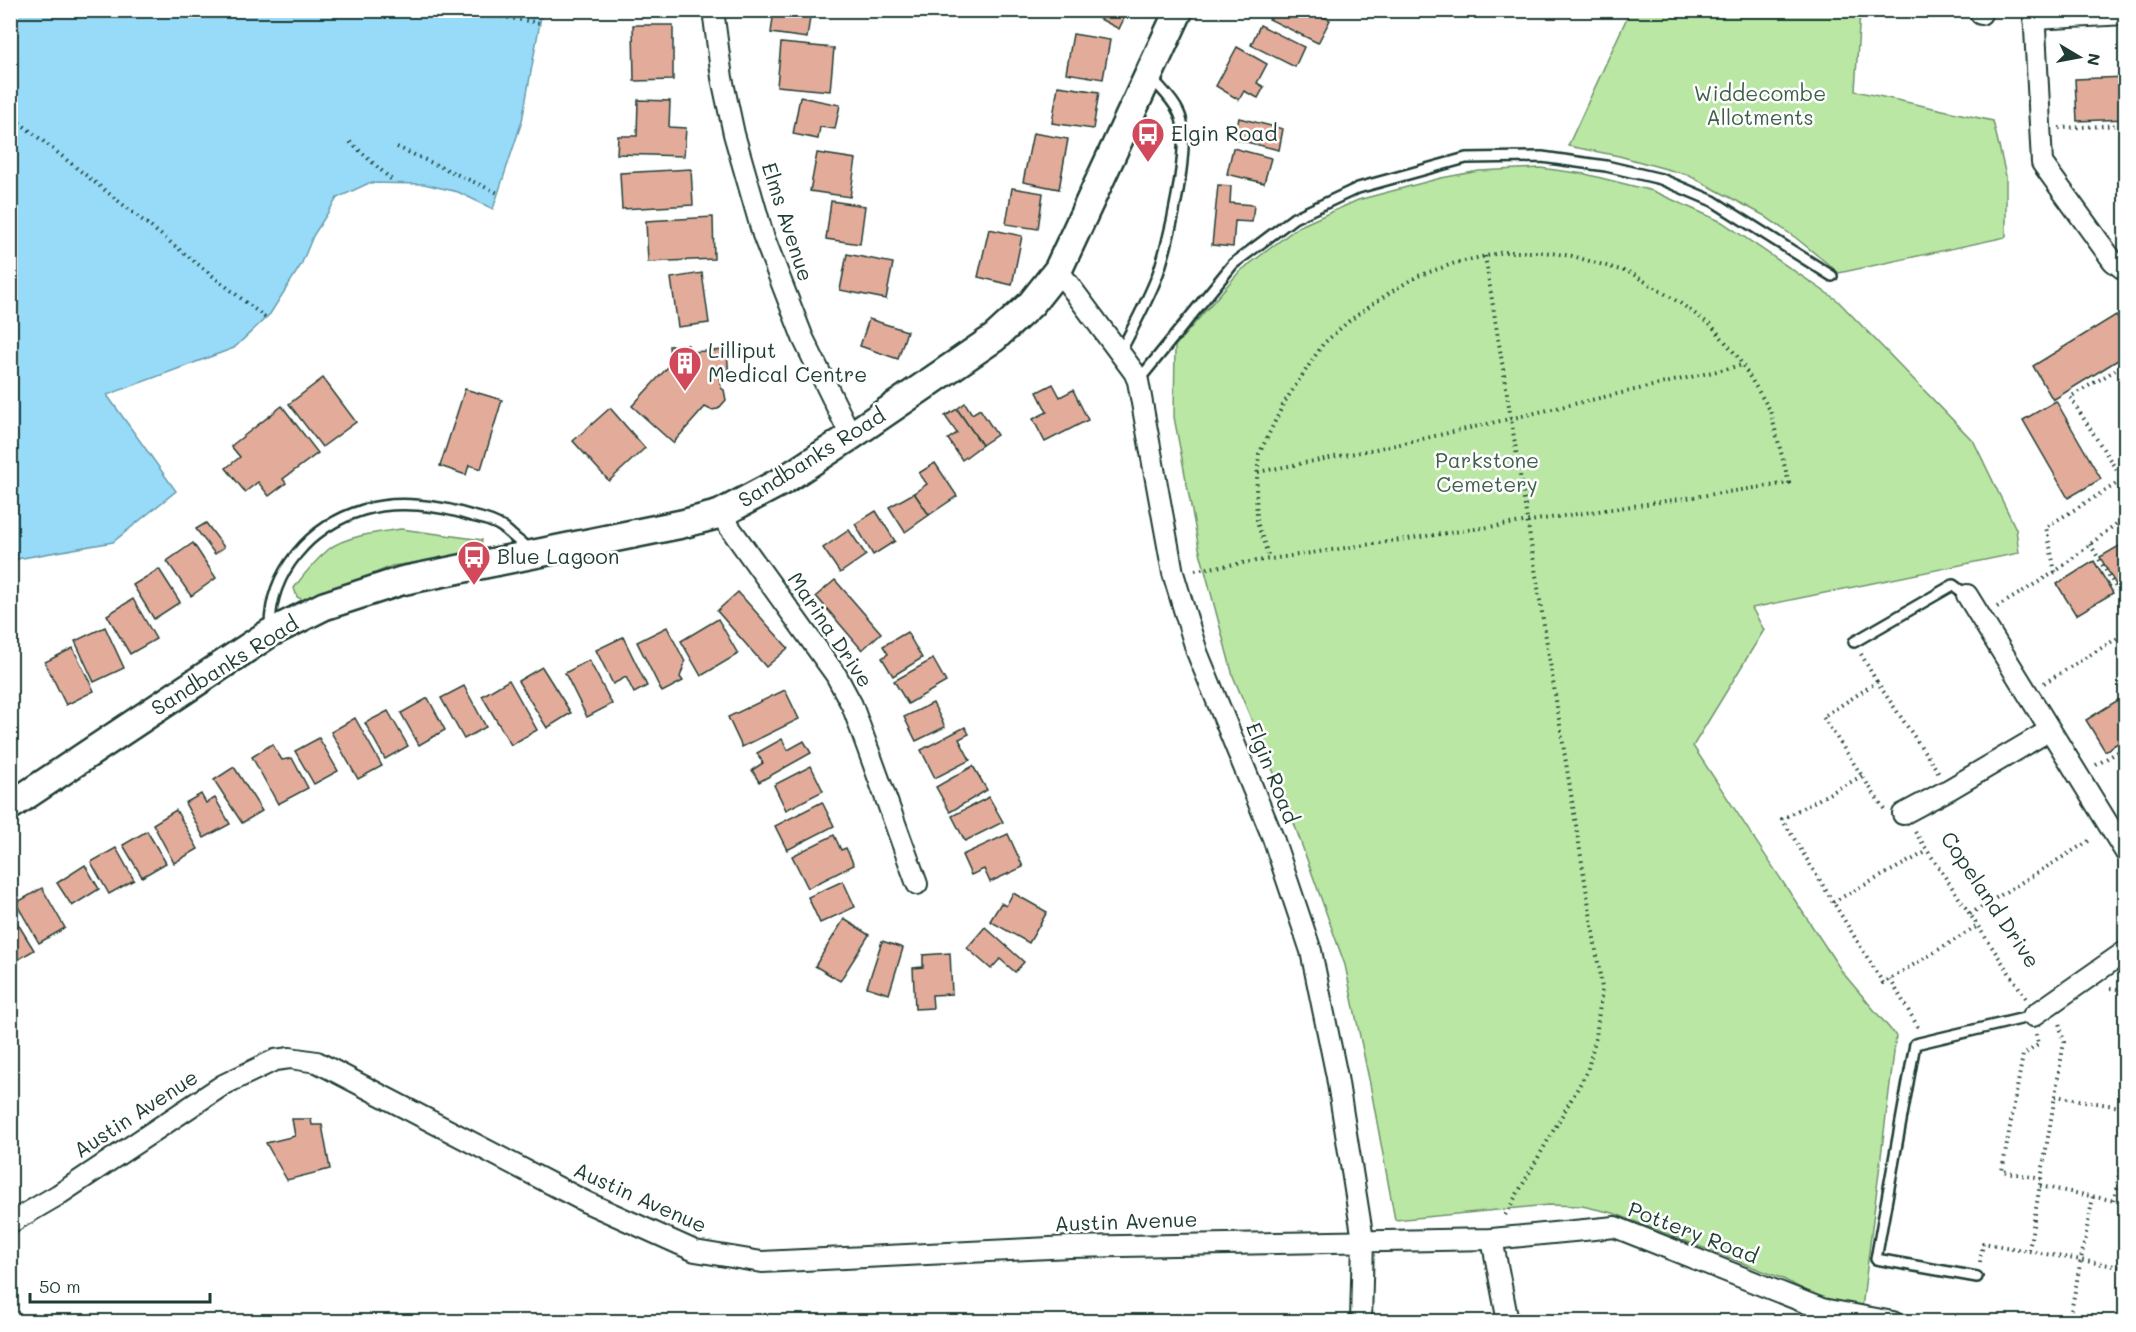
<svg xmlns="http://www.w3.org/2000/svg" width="2136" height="1332" font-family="Mali,sans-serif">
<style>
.green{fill:#bbe7a4;stroke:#6d926c;stroke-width:1.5}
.water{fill:#97dbf9;stroke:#679caa;stroke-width:1.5}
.building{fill:#e3ac9a;stroke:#1f3d34;stroke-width:1.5}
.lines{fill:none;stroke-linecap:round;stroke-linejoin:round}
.service-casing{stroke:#1f3d34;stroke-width:14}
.minor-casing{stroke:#1f3d34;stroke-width:24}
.secondary-casing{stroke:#1f3d34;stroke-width:32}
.path{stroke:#1f3d34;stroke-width:4;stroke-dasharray:1.5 4.5;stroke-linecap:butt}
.service{stroke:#fff;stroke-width:9}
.minor{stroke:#fff;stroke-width:20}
.secondary{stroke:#fff;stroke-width:27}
.labels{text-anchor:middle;stroke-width:5;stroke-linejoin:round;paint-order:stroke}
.park-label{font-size:21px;fill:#3e5f4a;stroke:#fff}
.poi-label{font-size:21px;fill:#1f3d34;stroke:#fff;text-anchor:start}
.street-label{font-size:21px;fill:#1f3d34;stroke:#fff}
</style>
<rect width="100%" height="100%" fill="#fff"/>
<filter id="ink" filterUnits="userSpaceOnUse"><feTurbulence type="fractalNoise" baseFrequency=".0167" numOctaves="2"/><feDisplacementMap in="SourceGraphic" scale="12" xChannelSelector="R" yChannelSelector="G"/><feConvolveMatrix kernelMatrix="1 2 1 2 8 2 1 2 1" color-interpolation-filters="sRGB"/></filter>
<g filter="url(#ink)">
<!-- green -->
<g class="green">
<polygon points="1630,11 1860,11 1855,91 1993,121 2006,176 2006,237 1839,273 1796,238 1763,215 1688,175 1619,156 1568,146"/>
<polygon points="1540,168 1585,174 1653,191 1722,222 1837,300 1974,442 2016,529 2019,553 1752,608 1764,630 1693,746 1843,973 1896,1036 1862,1308 1824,1300 1781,1278 1613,1213 1582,1206 1548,1205 1395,1220 1370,1084 1345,965 1287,804 1233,676 1199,548 1174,417 1175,346 1239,272 1298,227 1358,200 1441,178 1479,171"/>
<path d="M 401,529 L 482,540 L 481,547 L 471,555 L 392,566 L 307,602 L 297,597 L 294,588 C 304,574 316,560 329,549 C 345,536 380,532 401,529 Z"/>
</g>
<!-- water -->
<polygon class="water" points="11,10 542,11 522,121 493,209 458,192 424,184 369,183 337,198 313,236 301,265 270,314 234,348 107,395 176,491 113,542 11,560"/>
<!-- building -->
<g class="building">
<polygon points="774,10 811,10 807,38 771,33"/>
<polygon points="1083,10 1128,10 1119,29"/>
<polygon points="1273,10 1310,10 1330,20 1318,43 1269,19"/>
<polygon points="633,25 673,25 673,80 634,81"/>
<polygon points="1260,25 1304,47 1295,67 1251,45"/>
<polygon points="1073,34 1110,40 1103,79 1066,73"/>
<polygon points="781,43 834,48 830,91 777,86"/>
<polygon points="1237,47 1267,64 1257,83 1264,87 1258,98 1244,91 1239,100 1216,86"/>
<polygon points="2126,77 2126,119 2077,121 2075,79"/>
<polygon points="1058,86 1099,92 1093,129 1052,123"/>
<polygon points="800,97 840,105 835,129 820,127 818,139 793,134"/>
<polygon points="638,100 670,101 669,127 686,128 684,156 617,154 618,136 637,136"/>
<polygon points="1239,118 1283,129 1279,150 1234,139"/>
<polygon points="1033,133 1068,139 1059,189 1023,182"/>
<polygon points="1233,148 1271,158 1264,183 1227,174"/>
<polygon points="817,153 856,159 850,197 810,191"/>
<polygon points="691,169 693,205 622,209 620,173"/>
<polygon points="1218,185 1231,186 1230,203 1254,205 1252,222 1235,221 1233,247 1212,245"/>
<polygon points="1012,188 1043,193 1038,229 1006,224"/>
<polygon points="831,201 865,206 860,244 826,239"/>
<polygon points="713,217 714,259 648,262 646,221"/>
<polygon points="989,229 1022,236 1012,285 978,277"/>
<polygon points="847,254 893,263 886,299 840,290"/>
<polygon points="702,273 709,323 678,327 671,278"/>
<polygon points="2116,315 2126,331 2126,355 2053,400 2033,366"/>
<polygon points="869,319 907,331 898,359 860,346"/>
<polygon points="688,345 689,352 727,350 729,378 720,379 721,388 724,390 726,400 718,409 711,410 705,407 673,443 632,406 668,367 670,358 669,346"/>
<polygon points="323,378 356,422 322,447 289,404"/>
<polygon points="1053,384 1060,397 1073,390 1088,420 1045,442 1033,419 1047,412 1037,392"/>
<polygon points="465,389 502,400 481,469 469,465 466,475 440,466"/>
<polygon points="2056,401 2101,479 2068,498 2023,420"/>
<polygon points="965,403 972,414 980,409 997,435 982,445 957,409"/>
<polygon points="282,406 318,453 283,479 286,483 269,496 258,482 245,492 226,468 240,457 231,446"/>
<polygon points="610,408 645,448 609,481 573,441"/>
<polygon points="957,409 982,445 962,460 948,439 957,433 945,416"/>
<polygon points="935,463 957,496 929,515 914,493 927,484 919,473"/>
<polygon points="914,493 929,515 905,532 889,507"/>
<polygon points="876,511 895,541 873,555 855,524"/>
<polygon points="206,523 224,547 215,554 196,529"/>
<polygon points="849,530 866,555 840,573 823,548"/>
<polygon points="2126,542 2126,586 2119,590 2100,557"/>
<polygon points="193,543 216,578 191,596 167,561"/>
<polygon points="2094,561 2113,593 2076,615 2057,584"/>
<polygon points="159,569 180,602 154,619 133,585"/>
<polygon points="835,580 881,633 862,650 816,596"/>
<polygon points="738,592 788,648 766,667 717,611"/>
<polygon points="133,599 156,639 130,654 107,615"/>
<polygon points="718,619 738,654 701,676 681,641"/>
<polygon points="105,627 124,668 94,682 75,641"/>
<polygon points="667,627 685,662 680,677 683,681 662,692 637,642"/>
<polygon points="907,632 922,658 893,676 882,658 888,654 883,646"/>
<polygon points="623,637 647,686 634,693 626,677 613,684 596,650"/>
<polygon points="73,648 94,691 66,705 45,662"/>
<polygon points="933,659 946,682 908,704 894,681"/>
<polygon points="589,660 612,704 587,717 565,673"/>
<polygon points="542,667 571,713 547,728 518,681"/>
<polygon points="509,680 537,730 511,745 482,696"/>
<polygon points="464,686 486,727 464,739 441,698"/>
<polygon points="785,690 799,719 742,747 728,717"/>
<polygon points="2126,695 2126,738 2105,751 2086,720"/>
<polygon points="428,698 445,730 419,745 401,713"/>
<polygon points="933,703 945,727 916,741 904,717"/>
<polygon points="388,711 408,746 385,759 365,723"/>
<polygon points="355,718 382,766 358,779 331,732"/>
<polygon points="965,727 969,734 959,739 970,760 935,778 921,750"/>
<polygon points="319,738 338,771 314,784 295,751"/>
<polygon points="782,739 788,750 804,741 811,753 759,782 752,770 763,763 757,753"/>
<polygon points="272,744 282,760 292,758 308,788 278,804 252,757"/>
<polygon points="811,766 823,791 786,810 774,785"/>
<polygon points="973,766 987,790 950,812 936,787"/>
<polygon points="234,767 262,811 242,823 214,780"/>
<polygon points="201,794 206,803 215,798 230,824 204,838 185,803"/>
<polygon points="989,797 1003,822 965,841 952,816"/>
<polygon points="822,802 834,826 787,850 775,826"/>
<polygon points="176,810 198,849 174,863 153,824"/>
<polygon points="147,831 166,863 142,877 123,845"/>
<polygon points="1008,834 1023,867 990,882 984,869 971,875 962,855"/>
<polygon points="834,835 841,850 846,848 854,865 808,888 792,856"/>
<polygon points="116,848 134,880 109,894 91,862"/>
<polygon points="85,865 99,889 72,906 57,883"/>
<polygon points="843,881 855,907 820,923 808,897"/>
<polygon points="42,888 65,928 39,943 16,903"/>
<polygon points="1013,893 1047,912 1029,943 990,921 1001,903 1006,906"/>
<polygon points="10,911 34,950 11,964 10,964"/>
<polygon points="844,919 869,935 840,981 815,966"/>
<polygon points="985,927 1024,962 1015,972 1000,959 991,969 967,948"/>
<polygon points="882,941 903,948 889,994 867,987"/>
<polygon points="950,953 952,994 932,995 933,1008 915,1009 913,968 923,967 923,955"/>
<polygon points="292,1119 311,1119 312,1125 322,1125 330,1169 287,1180 266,1143 295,1136"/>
</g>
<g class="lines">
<defs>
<g id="service">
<path d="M 1120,353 C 1132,329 1146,304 1156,279 C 1168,249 1193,140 1179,113 C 1173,99 1160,88 1151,77"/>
<polyline points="1138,381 1233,264 1294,218 1358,188 1466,158 1542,157 1606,166 1661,179 1713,201 1832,276"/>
<path d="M 270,627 C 270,572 310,526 363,510 C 397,500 439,505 472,516 C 481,518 494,521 502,527 C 512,534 520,545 531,548"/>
<polyline points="1854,642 1953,585 1967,595"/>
<polyline points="1977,1277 1876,1259 1915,1044 2033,1016"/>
</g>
<g id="minor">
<polyline points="713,10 722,78 734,134 763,235 803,338 851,436"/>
<polyline points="1981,10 1981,14"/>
<polyline points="2034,10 2042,163 2113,261 2126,271"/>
<polyline points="2034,19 2126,14"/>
<polyline points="1058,270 1134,372 1138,381 1173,573 1197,652 1273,838 1311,951 1337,1077 1363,1240 1361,1322"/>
<polyline points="720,514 836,675 852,705 917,884"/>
<polyline points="1967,595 2126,853"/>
<polyline points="1903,814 1950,789 2050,730"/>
<polyline points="2033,1016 2126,951"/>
<polyline points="10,1223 58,1195 223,1085 275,1060 290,1058 317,1062 586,1202 695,1251 762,1262 1070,1247 1492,1239 1615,1227 1822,1309 1893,1322"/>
<polyline points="1492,1239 1508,1322"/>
</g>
<polyline id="secondary" points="10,806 270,633 324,606 401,581 682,524 720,514 784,480 851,436 994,338 1031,304 1058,270 1179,10"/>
</defs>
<!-- service casing -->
<use href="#service" class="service-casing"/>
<!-- minor casing -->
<use href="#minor" class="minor-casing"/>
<!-- secondary casing -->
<use href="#secondary" class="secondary-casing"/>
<!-- path -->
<g class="path">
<polyline points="472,12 540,23"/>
<polyline points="10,115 267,319"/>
<polyline points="2059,128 2126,125"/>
<polyline points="350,142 394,182"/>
<polyline points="397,147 498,193"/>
<polyline points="1485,256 1602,988 1596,1037 1587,1072 1504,1217"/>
<polyline points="2126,364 2070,397 2126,485"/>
<polyline points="1258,472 1396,445 1743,365"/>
<polyline points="2090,544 2126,604"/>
<polyline points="1195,570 1789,483 1770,410 1737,356 1712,326 1680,303 1631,273 1572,256 1544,252 1504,252 1455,263 1418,276 1389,293 1349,321 1323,344 1284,403 1259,454 1256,491 1257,522 1269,558"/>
<polyline points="2055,572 2046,527 2121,481"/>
<polyline points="1997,607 2055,572 2126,516"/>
<polyline points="1861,654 1877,682"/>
<polyline points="2044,683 2126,633"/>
<polyline points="2096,765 2126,747"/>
<polyline points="1862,776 1782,819 1883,983 1978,926"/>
<polyline points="1884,809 1823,717 1877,682 1939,773"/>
<polyline points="1915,832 2026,998"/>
<polyline points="1833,902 1928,851"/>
<polyline points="1970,914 2092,839"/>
<polyline points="1890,979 1918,1027"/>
<polyline points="2110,988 2126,990"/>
<polyline points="2036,1034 2038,1045 2023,1055 2002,1171 2041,1179"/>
<polyline points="2055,1096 2126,1108"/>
<polyline points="2040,1186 2126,1203"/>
<polyline points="2114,1201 2126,1137"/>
<polyline points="2029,1250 2064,1042 2059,1023"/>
<polyline points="1980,1262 1983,1243 2126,1268"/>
<polyline points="2069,1322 2093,1197"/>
</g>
<!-- service -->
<use href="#service" class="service"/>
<!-- minor -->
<use href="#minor" class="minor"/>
<!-- secondary -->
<use href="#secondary" class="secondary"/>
</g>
</g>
<!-- icons -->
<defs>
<symbol id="bus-pin" viewBox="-11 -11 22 30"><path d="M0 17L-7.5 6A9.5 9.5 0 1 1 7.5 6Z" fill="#d1495b" stroke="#fff"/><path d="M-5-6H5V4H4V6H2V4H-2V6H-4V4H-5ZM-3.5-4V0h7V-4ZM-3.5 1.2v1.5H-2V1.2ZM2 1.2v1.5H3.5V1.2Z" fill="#fff"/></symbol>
<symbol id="building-pin" viewBox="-11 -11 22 30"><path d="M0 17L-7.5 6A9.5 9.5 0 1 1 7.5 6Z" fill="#d1495b" stroke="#fff"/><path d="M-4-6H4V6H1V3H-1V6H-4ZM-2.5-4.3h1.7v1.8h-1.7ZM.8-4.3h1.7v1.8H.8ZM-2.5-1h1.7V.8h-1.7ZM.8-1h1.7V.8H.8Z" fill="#fff"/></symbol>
</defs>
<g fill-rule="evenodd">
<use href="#bus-pin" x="1129" y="115" width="38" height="52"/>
<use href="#building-pin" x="666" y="344" width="38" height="52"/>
<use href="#bus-pin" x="455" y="538" width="38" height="52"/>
</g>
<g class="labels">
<!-- park labels -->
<g class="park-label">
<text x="1760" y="101">Widdecombe<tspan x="1760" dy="24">Allotments</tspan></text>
<text x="1487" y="468">Parkstone<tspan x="1487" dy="24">Cemetery</tspan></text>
</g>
<!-- poi labels -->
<g class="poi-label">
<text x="1171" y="141">Elgin Road</text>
<text x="708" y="358">Lilliput<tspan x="708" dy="24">Medical Centre</tspan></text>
<text x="497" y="564">Blue Lagoon</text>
</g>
<!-- street labels -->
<g class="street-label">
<text transform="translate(787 222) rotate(72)" y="7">Elms Avenue</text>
<text transform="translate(812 458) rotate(-32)" y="7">Sandbanks Road</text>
<text transform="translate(830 630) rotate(56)" y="7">Marina Drive</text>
<text transform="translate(225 666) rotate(-32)" y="7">Sandbanks Road</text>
<text transform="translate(1272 773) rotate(68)" y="7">Elgin Road</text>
<text transform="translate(1990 900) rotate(56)" y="7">Copeland Drive</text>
<text transform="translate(136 1114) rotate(-33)" y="7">Austin Avenue</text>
<text transform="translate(640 1198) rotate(24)" y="7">Austin Avenue</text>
<text transform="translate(1126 1222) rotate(-2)" y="7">Austin Avenue</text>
<text transform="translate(1693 1233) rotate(21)" y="7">Pottery Road</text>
</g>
</g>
<!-- margin -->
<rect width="2136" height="1332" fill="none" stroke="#fff" stroke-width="36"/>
<rect x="18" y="18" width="2100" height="1296" fill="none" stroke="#1f3d34" stroke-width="2" filter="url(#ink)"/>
<!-- north arrow -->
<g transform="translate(2079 57) rotate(100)" stroke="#ffffff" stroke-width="4.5" paint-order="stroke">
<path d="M0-4.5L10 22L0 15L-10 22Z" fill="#1f3d34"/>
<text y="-9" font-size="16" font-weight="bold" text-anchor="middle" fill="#1f3d34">N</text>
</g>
<!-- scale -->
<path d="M30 1293v9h180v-9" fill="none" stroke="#1f3d34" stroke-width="3"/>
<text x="39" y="1293" font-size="18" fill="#1f3d34" stroke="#ffffff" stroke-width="4.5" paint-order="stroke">50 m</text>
</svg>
